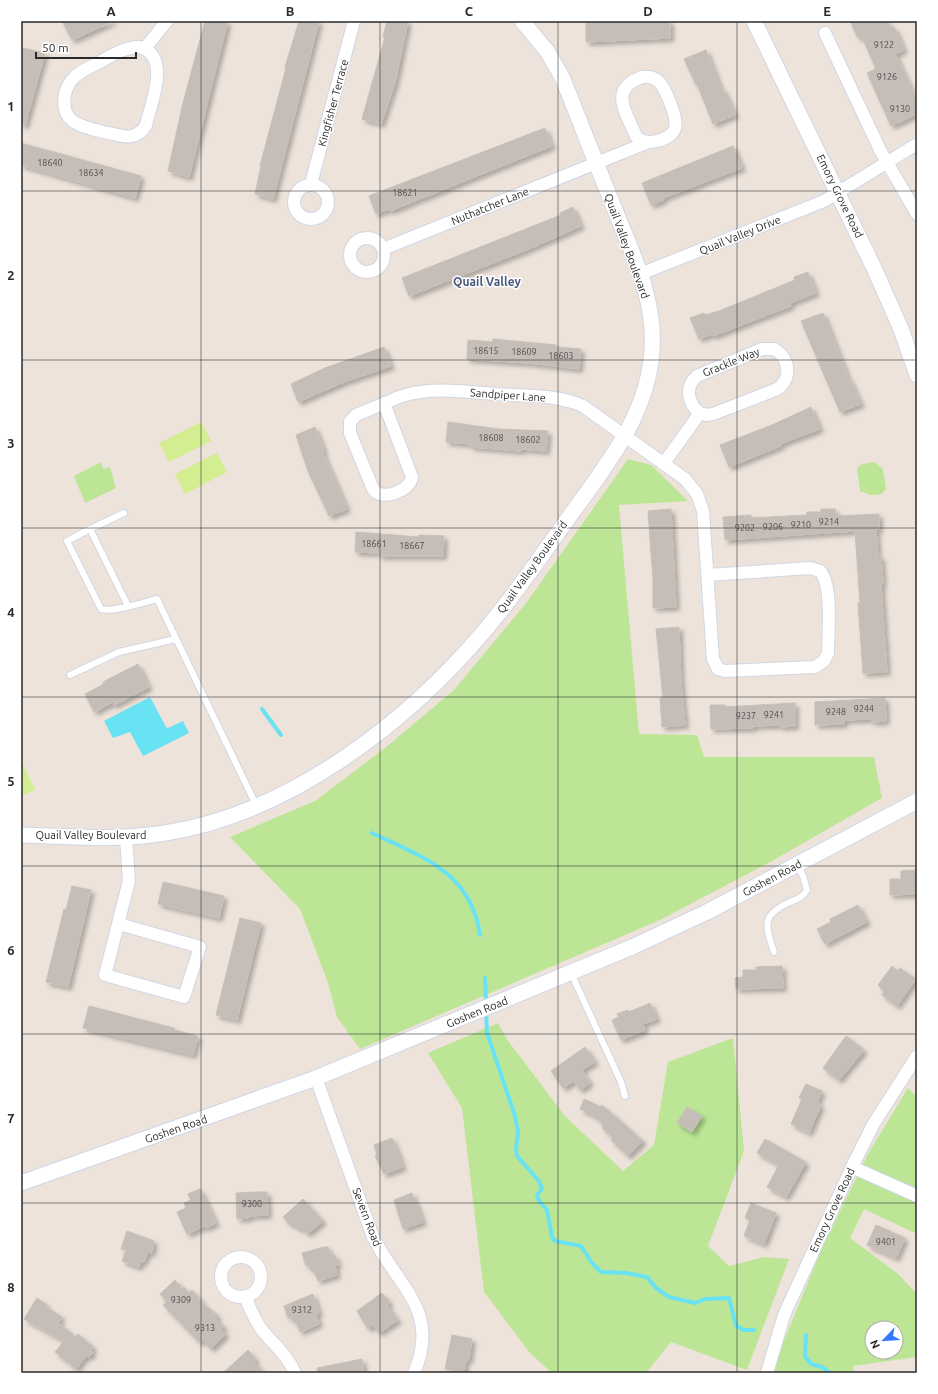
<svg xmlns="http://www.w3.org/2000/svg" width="938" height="1394" font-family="Ubuntu,sans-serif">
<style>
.green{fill:#bce695;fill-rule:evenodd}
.pitch{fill:#d3ee90}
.water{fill:#69e2f4}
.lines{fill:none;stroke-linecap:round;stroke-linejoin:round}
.stream{stroke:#69e2f4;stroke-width:4}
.building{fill:#c5bdb8;stroke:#c8bfb5;filter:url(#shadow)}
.service-casing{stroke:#d0d7e4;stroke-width:8}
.minor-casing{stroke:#d0d7e4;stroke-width:14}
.tertiary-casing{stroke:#d0d7e4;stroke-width:17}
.service{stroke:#fff;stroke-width:6}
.minor{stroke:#fff;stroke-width:12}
.tertiary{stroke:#fff;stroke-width:15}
.grid{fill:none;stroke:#2a2a2a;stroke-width:1;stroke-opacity:0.55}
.labels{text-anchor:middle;stroke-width:3;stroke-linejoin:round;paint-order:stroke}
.number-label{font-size:9px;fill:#514f4e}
.street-label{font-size:11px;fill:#2a2a2a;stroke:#fff}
.neighbourhood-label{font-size:12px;font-weight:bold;fill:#48597d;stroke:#fff}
.neatline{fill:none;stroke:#2a2a2a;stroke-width:1.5}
.grid-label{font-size:13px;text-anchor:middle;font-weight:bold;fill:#2a2a2a}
</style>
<defs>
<filter id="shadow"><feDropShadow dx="3.5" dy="3.5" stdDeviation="2" flood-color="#0004"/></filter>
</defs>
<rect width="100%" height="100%" fill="#ede3db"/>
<!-- green -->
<g class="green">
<polygon points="628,459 651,465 688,501 619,505 639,734 697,735 704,757 874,757 882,798 772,861 660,920 360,1049 337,1017 328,983 300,909 230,837 315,801 385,748 454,690 527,602"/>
<polygon points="101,462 103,469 110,467 116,488 85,503 74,476"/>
<polygon points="874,462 883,469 886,489 882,494 871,495 860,491 857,468 862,464"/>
<polygon points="498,1023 506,1038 565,1116 623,1171 654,1145 668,1062 733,1038 744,1151 708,1246 729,1266 764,1257 789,1259 747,1370 671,1342 646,1373 552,1373 530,1353 484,1292 462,1108 428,1053"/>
<path d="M 908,1088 L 917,1097 L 917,1234 L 864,1209 L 850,1238 L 897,1273 L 917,1294 L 917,1358 L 916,1357 L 853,1366 L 854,1373 L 774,1373 L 780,1350 L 823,1246 L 868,1154 ZM 872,1328 L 896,1328 L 896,1352 L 872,1352 Z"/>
</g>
<!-- pitch -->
<g class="pitch">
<polygon points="201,422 211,441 169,462 159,443"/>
<polygon points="217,453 227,472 185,494 175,474"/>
<polygon points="21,760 35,790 21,796"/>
</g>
<!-- water -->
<polygon class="water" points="150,697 166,727 168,728 183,721 189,733 143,756 130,732 113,738 104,721"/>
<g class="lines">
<!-- stream -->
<g class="stream">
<polyline points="262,709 281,735"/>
<path d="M 372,833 C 422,857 471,872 480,935"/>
<polyline points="485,978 486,1003"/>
<polyline points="486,1010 487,1033 515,1116 518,1132 516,1150 517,1156 539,1181 542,1189 537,1195 539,1201 547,1210 552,1237 555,1241 581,1246 592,1263 601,1272 626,1273 647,1277 656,1288 669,1297 695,1303 705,1299 729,1298 736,1325 743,1330 754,1330"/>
<polyline points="806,1335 805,1356 811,1364 822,1367 830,1373"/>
</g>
</g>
<!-- building -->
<g class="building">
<polygon points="62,21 114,21 72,40"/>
<polygon points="205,21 226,21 227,24 189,177 168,171 183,103"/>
<polygon points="299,21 319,21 273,199 255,194 261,166 260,166 286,68 285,67"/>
<polygon points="387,21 408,21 395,83 381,124 362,119 385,37 383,37"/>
<polygon points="586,21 670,21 670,38 586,42"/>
<polygon points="850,21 887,21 891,28 894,27 904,50 895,54 917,102 917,114 891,126 867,73 876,69 862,37 858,38"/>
<polygon points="23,48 45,53 25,125 21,125 21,56"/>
<polygon points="706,50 721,90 723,89 735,115 713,124 697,84 696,85 684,59"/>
<polygon points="545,128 552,146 390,211 389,209 376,214 369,196"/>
<polygon points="21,143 141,176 135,198 21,165"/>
<polygon points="733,146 742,168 663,198 664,200 651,205 642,183"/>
<polygon points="573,207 581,226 529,249 409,296 402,278 561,215 560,213"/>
<polygon points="808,272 816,293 790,303 791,306 713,336 712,334 699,339 690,318 704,313 705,315 719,311 795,280 794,277"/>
<polygon points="823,313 848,378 849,378 861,404 840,412 801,321"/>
<polygon points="493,339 556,345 556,347 581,349 579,369 529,363 467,359 468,340 493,342"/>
<polygon points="384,347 391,366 344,382 298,402 291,384 325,368"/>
<polygon points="811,407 820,429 780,444 781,446 729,467 720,445 772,425"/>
<polygon points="448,422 498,429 548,431 546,451 521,449 521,451 471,447 471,444 446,442"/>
<polygon points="315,427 324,451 322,451 327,463 347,509 329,516 308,471 296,435"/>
<polygon points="671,509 676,607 653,608 653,580 648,511"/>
<polygon points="821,509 835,509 836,516 879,514 879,529 876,529 878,557 881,557 882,570 883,584 881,585 887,672 863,673 858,603 860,603 855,531 725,540 723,517 751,515 751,518 807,515 807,512 821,512"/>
<polygon points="356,532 419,537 419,535 444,536 443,556 380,556 380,553 355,552"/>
<polygon points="679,627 681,684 685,725 662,727 660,698 663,698 656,629"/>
<polygon points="138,664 149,687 114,705 113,702 94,712 85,694 104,684 103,682"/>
<polygon points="885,698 886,721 872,722 872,719 844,720 844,724 815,725 815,702"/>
<polygon points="795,703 795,726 781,727 781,725 753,726 753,728 711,729 710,705 725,705 725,707"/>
<polygon points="917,870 917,894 890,895 890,879 901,879 901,871"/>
<polygon points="163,882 224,896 219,918 158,904"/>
<polygon points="72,886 91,890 68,987 46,982 64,909 66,910"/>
<polygon points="858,905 867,922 825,944 817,929 831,922 830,919"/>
<polygon points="240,918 261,923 237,1020 216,1015"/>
<polygon points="782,966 783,988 736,989 735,978 743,977 743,970 756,970 756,967"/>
<polygon points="892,966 898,971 900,968 916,979 897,1006 882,995 884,991 878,985"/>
<polygon points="650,1003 657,1019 643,1024 645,1030 621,1040 612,1020 619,1017 617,1014 628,1010 629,1012"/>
<polygon points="89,1006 174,1028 174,1030 198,1036 193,1055 83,1028"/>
<polygon points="846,1036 864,1050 839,1080 823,1068"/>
<polygon points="585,1047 595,1062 582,1070 590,1083 580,1090 574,1081 563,1088 551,1071"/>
<polygon points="806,1084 822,1091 817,1103 821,1105 809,1133 791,1124 802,1099 799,1098"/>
<polygon points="584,1099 601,1107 602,1105 643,1141 628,1156 611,1140 613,1138 602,1128 604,1125 593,1115 580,1109"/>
<polygon points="687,1107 702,1116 692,1132 677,1123"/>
<polygon points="392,1138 403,1167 384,1174 375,1156 377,1155 374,1145"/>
<polygon points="765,1139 806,1162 786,1197 767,1187 779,1165 757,1153"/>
<polygon points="200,1189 216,1223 206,1228 205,1226 187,1234 177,1212 186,1208 184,1203 191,1200 188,1194"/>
<polygon points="257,1192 267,1192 268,1215 249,1216 249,1218 237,1219 236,1193"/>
<polygon points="412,1193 423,1222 403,1229 394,1200"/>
<polygon points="303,1199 323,1221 307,1234 301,1227 298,1229 292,1223 290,1225 283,1217"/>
<polygon points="751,1203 776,1213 764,1244 744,1236 750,1220 745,1218"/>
<polygon points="876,1225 905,1238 896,1258 867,1245"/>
<polygon points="127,1231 154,1241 152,1253 148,1252 144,1262 141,1261 139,1267 122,1261 126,1250 121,1249"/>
<polygon points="324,1247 328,1247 331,1256 335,1255 338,1265 335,1266 337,1275 318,1281 314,1270 311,1271 310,1265 306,1266 302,1253"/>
<polygon points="175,1280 182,1289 184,1287 189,1293 192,1290 208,1309 209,1308 218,1316 216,1319 224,1327 221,1330 226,1334 211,1349 203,1340 200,1343 163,1305 167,1302 160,1294"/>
<polygon points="382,1293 390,1303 387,1305 398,1320 379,1333 373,1325 368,1329 357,1311"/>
<polygon points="313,1294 319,1313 316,1315 319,1324 300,1332 296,1322 294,1323 291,1316 288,1318 284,1306"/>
<polygon points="37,1298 47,1305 46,1307 62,1317 58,1323 76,1337 78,1334 93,1347 91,1350 93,1352 89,1357 86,1356 76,1369 55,1352 64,1341 24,1319"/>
<polygon points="452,1335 472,1339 469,1360 466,1360 464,1372 445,1369"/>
<polygon points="248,1350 256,1360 254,1362 264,1373 223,1373"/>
<polygon points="362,1359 364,1373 318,1373 317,1368"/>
</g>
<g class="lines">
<defs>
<g id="service">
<polyline points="90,529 124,513"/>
<path d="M 128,606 L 90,529 L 67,541 L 101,609 C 111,613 145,602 157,599 L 257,807"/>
<polyline points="70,675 119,652 176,639"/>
<path d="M 774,952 C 765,925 761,915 790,902 C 798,899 803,897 807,890 L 803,876 L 797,865"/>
<polyline points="571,973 621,1082 625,1096"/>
</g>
<g id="minor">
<polyline points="825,33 881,152 917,214"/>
<path d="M 139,47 C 172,55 151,103 146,125 C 143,131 139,134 132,136 C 125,138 116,134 108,133 C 85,127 59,125 65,94 C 69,78 79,72 94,65 C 108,58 123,47 139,47 Z"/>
<polyline points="145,48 167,21"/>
<path d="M 642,77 C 649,76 655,78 659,82 C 666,89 678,119 675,128 C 672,140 644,148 636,136 C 626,112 608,89 642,77 Z"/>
<polyline points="311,184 354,21"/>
<circle cx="311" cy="202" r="17"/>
<circle cx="367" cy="255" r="17"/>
<polyline points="383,249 646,143"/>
<polyline points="640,274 824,201 917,144"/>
<path d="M 384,403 L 412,477 C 410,491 382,502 373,489 L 350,433 L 350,422 L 356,415 L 390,401 C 402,395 415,392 429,391 C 450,389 472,392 493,394 C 523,396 555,394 583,406 L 685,479 L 697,494 L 703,511 L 713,659 L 718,669 L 725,671 L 815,667 L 824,661 L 828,653 C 828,633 833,585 820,571 L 810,568 L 708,575"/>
<path d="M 664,463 L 700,413 L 706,415 L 713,414 L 775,390 C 792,382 791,358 774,349 L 762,349 L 697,376 C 684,387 688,404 700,413"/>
<polyline points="119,924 200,947 184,997 105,975 129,881 126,837"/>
<path d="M 316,1078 L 373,1237 C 398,1287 441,1311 414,1373"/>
<polyline points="852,1167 917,1196"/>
<circle cx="241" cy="1277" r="20"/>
<path d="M 245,1296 C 250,1309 255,1320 262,1330 C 274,1345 288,1356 295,1373"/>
<polyline points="767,1373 784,1315 852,1167 874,1123 917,1056"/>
</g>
<g id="tertiary">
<polyline points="754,21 874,268 901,329 917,375"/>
<path d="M 21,835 C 69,836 118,841 165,833 C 289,814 407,723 486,629 C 513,597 537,562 562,527 C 600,473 648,419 652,350 C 656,295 628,245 609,195 C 593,156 578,116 562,77 L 547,51 L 522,21"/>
<polyline points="21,1183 316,1078 632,947 707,912 917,801"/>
</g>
</defs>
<!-- service casing -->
<use href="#service" class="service-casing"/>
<!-- minor casing -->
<use href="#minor" class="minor-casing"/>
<!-- tertiary casing -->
<use href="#tertiary" class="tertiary-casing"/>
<!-- service -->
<use href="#service" class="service"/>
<!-- minor -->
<use href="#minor" class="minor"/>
<!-- tertiary -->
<use href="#tertiary" class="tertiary"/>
</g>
<!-- grid -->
<path class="grid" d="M 201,21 L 201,1373M 380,21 L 380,1373M 558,21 L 558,1373M 737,21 L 737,1373M 21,191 L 917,191M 21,360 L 917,360M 21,528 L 917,528M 21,697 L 917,697M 21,866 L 917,866M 21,1034 L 917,1034M 21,1203 L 917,1203"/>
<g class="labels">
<!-- number labels -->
<g class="number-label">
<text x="884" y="48">9122</text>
<text x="887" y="80">9126</text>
<text x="900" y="112">9130</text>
<text x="50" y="166">18640</text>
<text x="91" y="176">18634</text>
<text x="405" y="196">18621</text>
<text x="486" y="354">18615</text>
<text x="524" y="355">18609</text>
<text x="561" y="359">18603</text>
<text x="491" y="441">18608</text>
<text x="528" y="443">18602</text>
<text x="829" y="525">9214</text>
<text x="801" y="528">9210</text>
<text x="773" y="530">9206</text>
<text x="745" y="531">9202</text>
<text x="374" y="547">18661</text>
<text x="412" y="549">18667</text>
<text x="864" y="712">9244</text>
<text x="836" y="715">9248</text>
<text x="774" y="718">9241</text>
<text x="746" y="719">9237</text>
<text x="252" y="1207">9300</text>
<text x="886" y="1245">9401</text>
<text x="181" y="1303">9309</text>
<text x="302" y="1313">9312</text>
<text x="205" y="1331">9313</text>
</g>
<!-- street labels -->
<g class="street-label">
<text transform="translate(333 103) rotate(-75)" y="4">Kingfisher Terrace</text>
<text transform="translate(840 196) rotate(64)" y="4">Emory Grove Road</text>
<text transform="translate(490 206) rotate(-22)" y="4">Nuthatcher Lane</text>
<text transform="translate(740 235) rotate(-22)" y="4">Quail Valley Drive</text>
<text transform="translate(627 246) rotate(70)" y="4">Quail Valley Boulevard</text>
<text transform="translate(731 362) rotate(-22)" y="4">Grackle Way</text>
<text transform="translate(508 395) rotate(4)" y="4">Sandpiper Lane</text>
<text transform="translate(532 567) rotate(-54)" y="4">Quail Valley Boulevard</text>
<text x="91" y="839">Quail Valley Boulevard</text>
<text transform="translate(772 878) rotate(-28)" y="4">Goshen Road</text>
<text transform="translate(477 1012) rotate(-22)" y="4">Goshen Road</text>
<text transform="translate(176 1129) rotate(-19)" y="4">Goshen Road</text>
<text transform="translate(832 1210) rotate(-65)" y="4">Emory Grove Road</text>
<text transform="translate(367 1217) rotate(69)" y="4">Severn Road</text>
</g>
<!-- neighbourhood labels -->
<g class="neighbourhood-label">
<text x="487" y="286">Quail Valley</text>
</g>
</g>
<!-- border -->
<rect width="938" height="1394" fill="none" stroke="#ffffff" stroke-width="44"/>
<!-- north arrow -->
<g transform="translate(884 1340) rotate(245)"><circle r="19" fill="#ffffff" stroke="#aaaaaa"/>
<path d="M0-3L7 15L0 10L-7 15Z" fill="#3677ff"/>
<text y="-6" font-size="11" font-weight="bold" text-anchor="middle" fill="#2a2a2a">N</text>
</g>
<!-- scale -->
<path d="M36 52v6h100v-6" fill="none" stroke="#2a2a2a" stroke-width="2"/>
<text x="42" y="52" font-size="12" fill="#2a2a2a" stroke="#ffffff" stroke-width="3" paint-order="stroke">50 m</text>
<rect x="22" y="22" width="894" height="1350" class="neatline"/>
<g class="grid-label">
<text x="111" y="16">A</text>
<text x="290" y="16">B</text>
<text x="469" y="16">C</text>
<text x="648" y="16">D</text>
<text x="827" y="16">E</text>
<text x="11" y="111">1</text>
<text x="11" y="280">2</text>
<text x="11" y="448">3</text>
<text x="11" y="617">4</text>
<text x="11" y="786">5</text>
<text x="11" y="955">6</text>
<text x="11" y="1123">7</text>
<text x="11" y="1292">8</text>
</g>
</svg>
